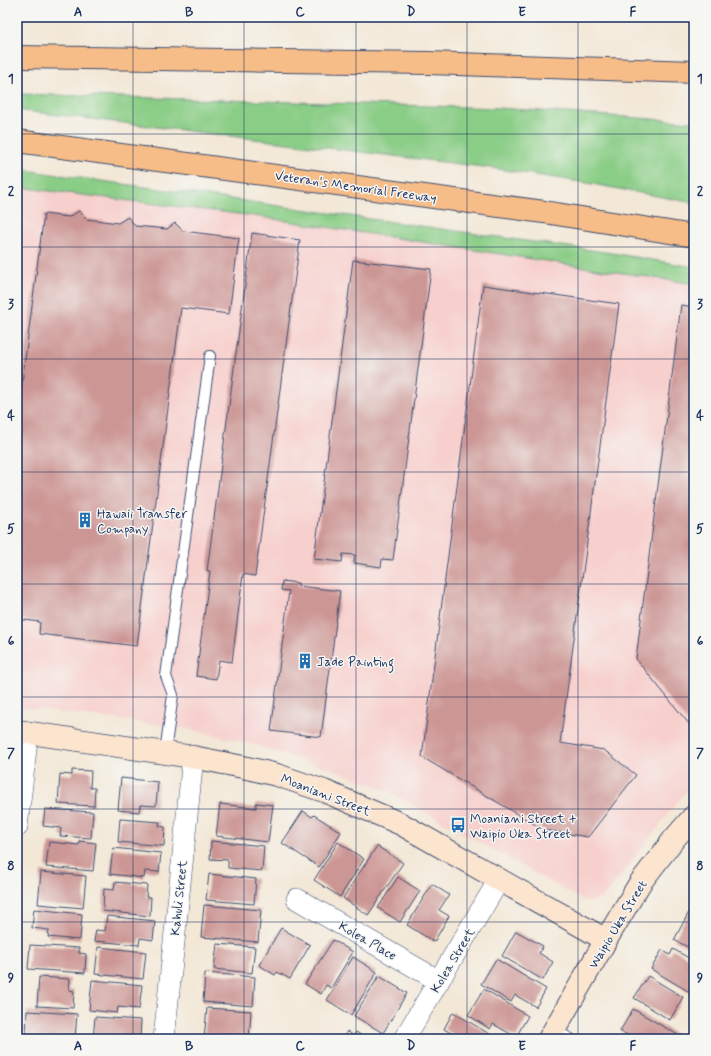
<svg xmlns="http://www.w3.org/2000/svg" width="711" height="1056" font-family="Mynerve,sans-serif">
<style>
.built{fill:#f7d0cd}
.green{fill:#8acd86;stroke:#527e72}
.building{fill:#cc9694}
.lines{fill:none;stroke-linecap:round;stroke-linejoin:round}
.lane-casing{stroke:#3b4b70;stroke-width:12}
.street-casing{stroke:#3b4b70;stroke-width:22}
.secondary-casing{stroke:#3b4b70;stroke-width:24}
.highway-casing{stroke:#3b4b70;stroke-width:24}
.lane{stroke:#fff;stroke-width:10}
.street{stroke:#fff;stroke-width:21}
.secondary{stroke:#fce5cf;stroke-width:22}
.highway{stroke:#f7bd88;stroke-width:22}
.grid{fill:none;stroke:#1b2f5e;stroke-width:1;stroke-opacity:0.55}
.labels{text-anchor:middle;stroke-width:3;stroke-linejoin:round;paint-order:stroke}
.street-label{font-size:13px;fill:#1b2f5e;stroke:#f6f6f2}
.poi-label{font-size:13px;fill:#1b2f5e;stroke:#f6f6f2;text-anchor:start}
.neatline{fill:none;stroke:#1b2f5e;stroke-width:1.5}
.grid-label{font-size:13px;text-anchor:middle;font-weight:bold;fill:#1b2f5e}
</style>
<rect width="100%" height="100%" fill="#f6f6f2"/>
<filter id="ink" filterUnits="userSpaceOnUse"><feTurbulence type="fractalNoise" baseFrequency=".025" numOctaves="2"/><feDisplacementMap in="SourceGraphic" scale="8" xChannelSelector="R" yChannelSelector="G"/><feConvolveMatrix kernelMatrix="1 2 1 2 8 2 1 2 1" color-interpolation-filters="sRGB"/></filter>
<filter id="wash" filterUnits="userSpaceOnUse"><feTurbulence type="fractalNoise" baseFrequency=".012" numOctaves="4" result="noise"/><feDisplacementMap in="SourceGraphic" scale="16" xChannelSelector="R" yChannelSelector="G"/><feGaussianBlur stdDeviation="0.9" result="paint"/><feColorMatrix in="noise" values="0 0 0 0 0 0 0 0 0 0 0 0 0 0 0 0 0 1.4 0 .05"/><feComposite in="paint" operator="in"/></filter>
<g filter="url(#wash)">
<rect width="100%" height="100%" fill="#f3e7d5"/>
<!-- built -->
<polygon class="built" points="17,187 254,216 694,284 694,782 682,796 609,891 602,898 593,901 586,902 388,791 340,772 256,745 184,728 17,707"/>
<!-- green -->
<g class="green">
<polygon points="17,94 499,108 694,122 694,203 587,183 492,168 17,110"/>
<polygon points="17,169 612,253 694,267 694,284 254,216 17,187"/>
</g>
<g id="blocks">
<!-- building -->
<g class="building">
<polygon points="79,211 87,219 118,223 128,217 135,226 167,229 175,223 183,231 239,238 229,314 181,308 137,646 39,634 40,622 17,619 17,421 44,214 69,217"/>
<polygon points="252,233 300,240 255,576 243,574 232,662 219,660 216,679 196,676 210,571 207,571"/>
<polygon points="353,260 431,269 393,560 382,559 381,567 354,563 355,555 343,554 342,562 314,559"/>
<polygon points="483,285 619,304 560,743 604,750 636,775 588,837 544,830 422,757"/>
<polygon points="681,305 694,307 694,730 636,659"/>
<polygon points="282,581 298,583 298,586 340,591 321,737 271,731 289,591 281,590"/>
<polygon points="72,770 91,771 90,788 95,788 94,806 58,804 60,774 72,775"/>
<polygon points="121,778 158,782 156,806 140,805 139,812 118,810"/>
<polygon points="256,803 273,805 268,842 216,836 220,804 256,808"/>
<polygon points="45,809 93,812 91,838 60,836 61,828 43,826"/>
<polygon points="303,811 312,817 314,815 341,832 319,867 282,843"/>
<polygon points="120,819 160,822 159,826 165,827 164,846 118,842"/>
<polygon points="79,841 96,843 93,871 46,867 49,842 79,845"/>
<polygon points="211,841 264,846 262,871 228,868 228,860 210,859"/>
<polygon points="338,842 364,859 340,897 314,880"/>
<polygon points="377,846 403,863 368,915 343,898"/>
<polygon points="113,848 161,853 159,872 145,871 144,878 110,874"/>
<polygon points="41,872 86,876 83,908 38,904"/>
<polygon points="209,874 256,879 254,904 206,900"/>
<polygon points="398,877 420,891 400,922 378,908"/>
<polygon points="115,882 147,885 146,897 151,897 150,916 103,911 104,889 114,890"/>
<polygon points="432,884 449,895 439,910 449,916 434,942 407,925"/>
<polygon points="204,905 261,910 258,942 201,937"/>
<polygon points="34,909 82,914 80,940 48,937 49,930 32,928"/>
<polygon points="689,912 694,915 694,950 674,940"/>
<polygon points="107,916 155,921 153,940 140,938 139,945 94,941 96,930 105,931"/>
<polygon points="281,928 310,945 290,979 277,972 275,975 259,965"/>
<polygon points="516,931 543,946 539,953 553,962 543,980 502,956"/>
<polygon points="333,940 353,952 331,988 326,985 321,994 305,984"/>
<polygon points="217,944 255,947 252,973 214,969"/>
<polygon points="30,945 79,948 79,953 86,954 85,973 28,969"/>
<polygon points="98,947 146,952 143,979 95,974"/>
<polygon points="673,949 694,961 694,968 692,972 694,973 694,988 691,993 651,969 662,950 670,955"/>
<polygon points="353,957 377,972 351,1015 327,1000"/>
<polygon points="496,959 546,989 536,1007 515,995 511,1002 481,984"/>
<polygon points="205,973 255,977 253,1006 203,1002"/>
<polygon points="379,976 407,993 383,1033 354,1016"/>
<polygon points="648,976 683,997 670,1020 634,998"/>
<polygon points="39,977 70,979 69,990 74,991 73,1008 37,1006"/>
<polygon points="92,980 142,985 139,1009 118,1007 117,1013 89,1010"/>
<polygon points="484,989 528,1016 516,1037 493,1024 490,1029 468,1015"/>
<polygon points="207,1008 251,1011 249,1039 204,1039"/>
<polygon points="633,1009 685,1039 635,1039 620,1031"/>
<polygon points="27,1011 77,1014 75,1039 26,1037"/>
<polygon points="453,1012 496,1038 495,1039 461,1039 444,1029"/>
<polygon points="95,1017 141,1020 140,1039 93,1039"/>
<polygon points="347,1031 354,1036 356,1032 367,1039 343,1039"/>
</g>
</g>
</g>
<g filter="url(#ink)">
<use href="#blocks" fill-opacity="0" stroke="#3b4b70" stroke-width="1"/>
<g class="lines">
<defs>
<g id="lane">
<polyline points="165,752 173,695 166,676 210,356"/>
<polyline points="554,1030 571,1039"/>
</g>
<g id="street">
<polyline points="17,827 28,732"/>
<polyline points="297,899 439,981"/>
<polyline points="164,1039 193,757"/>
<polyline points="404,1039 499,880"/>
</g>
<g id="secondary">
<polyline points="17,731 193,757 243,767 277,775 324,791 401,824 606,940"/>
<polyline points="549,1039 606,940 640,883 674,839 694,816"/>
</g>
<g id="highway">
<polyline points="17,57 429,63 694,72"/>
<polyline points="17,141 544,212 694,236"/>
</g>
</defs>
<!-- lane casing -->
<use href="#lane" class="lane-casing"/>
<!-- street casing -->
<use href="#street" class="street-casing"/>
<!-- secondary casing -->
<use href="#secondary" class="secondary-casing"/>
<!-- highway casing -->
<use href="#highway" class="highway-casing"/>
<!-- lane -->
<use href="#lane" class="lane"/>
<!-- street -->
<use href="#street" class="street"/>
<!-- secondary -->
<use href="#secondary" class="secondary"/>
<!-- highway -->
<use href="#highway" class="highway"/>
</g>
</g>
<!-- grid -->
<path class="grid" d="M 133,17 L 133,1039M 244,17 L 244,1039M 356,17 L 356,1039M 467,17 L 467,1039M 578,17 L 578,1039M 17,134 L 694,134M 17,247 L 694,247M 17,359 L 694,359M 17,472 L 694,472M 17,584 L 694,584M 17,697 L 694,697M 17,809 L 694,809M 17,922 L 694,922"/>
<!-- icons -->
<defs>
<symbol id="building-bare" viewBox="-9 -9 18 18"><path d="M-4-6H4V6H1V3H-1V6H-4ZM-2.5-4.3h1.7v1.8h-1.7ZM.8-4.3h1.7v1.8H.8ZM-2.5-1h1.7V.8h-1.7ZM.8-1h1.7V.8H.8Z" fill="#1f6fb2" stroke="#f6f6f2" stroke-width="2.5" paint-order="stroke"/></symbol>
<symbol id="bus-bare" viewBox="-9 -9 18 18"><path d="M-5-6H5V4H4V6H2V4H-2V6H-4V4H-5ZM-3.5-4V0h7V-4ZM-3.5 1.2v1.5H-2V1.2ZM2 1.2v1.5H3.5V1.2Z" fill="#1f6fb2" stroke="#f6f6f2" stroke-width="2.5" paint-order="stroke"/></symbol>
</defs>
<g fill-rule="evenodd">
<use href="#building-bare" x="74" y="509" width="22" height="22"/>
<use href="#building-bare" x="294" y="650" width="22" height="22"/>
<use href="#bus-bare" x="447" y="814" width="22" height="22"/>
</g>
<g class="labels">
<!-- street labels -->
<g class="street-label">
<text transform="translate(356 186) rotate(8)" y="5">Veteran's Memorial Freeway</text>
<text transform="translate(326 794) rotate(21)" y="5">Moaniani Street</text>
<text transform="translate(178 898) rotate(-84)" y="5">Kahuli Street</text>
<text transform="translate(617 924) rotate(-59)" y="5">Waipio Uka Street</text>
<text transform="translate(368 940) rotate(30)" y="5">Kolea Place</text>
<text transform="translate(452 960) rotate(-59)" y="5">Kolea Street</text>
</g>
<!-- poi labels -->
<g class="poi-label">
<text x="97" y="518">Hawaii Transfer<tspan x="97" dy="15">Company</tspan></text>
<text x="317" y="666">Jade Painting</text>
<text x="470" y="823">Moaniani Street +<tspan x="470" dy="15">Waipio Uka Street</tspan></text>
</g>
</g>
<!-- margin -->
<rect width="711" height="1056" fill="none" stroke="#f6f6f2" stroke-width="44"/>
<rect x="22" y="22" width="667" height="1012" class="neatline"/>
<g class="grid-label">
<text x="78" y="16">A</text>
<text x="189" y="16">B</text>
<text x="300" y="16">C</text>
<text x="411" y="16">D</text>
<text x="522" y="16">E</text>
<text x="633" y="16">F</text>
<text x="11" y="83">1</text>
<text x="700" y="83">1</text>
<text x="11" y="195">2</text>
<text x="700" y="195">2</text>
<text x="11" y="308">3</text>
<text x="700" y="308">3</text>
<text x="11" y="420">4</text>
<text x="700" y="420">4</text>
<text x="11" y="533">5</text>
<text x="700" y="533">5</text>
<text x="11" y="645">6</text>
<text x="700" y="645">6</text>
<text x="11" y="757">7</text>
<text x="700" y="757">7</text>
<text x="11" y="870">8</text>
<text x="700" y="870">8</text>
<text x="11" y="982">9</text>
<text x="700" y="982">9</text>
<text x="78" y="1050">A</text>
<text x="189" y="1050">B</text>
<text x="300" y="1050">C</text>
<text x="411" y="1050">D</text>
<text x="522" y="1050">E</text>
<text x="633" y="1050">F</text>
</g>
</svg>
